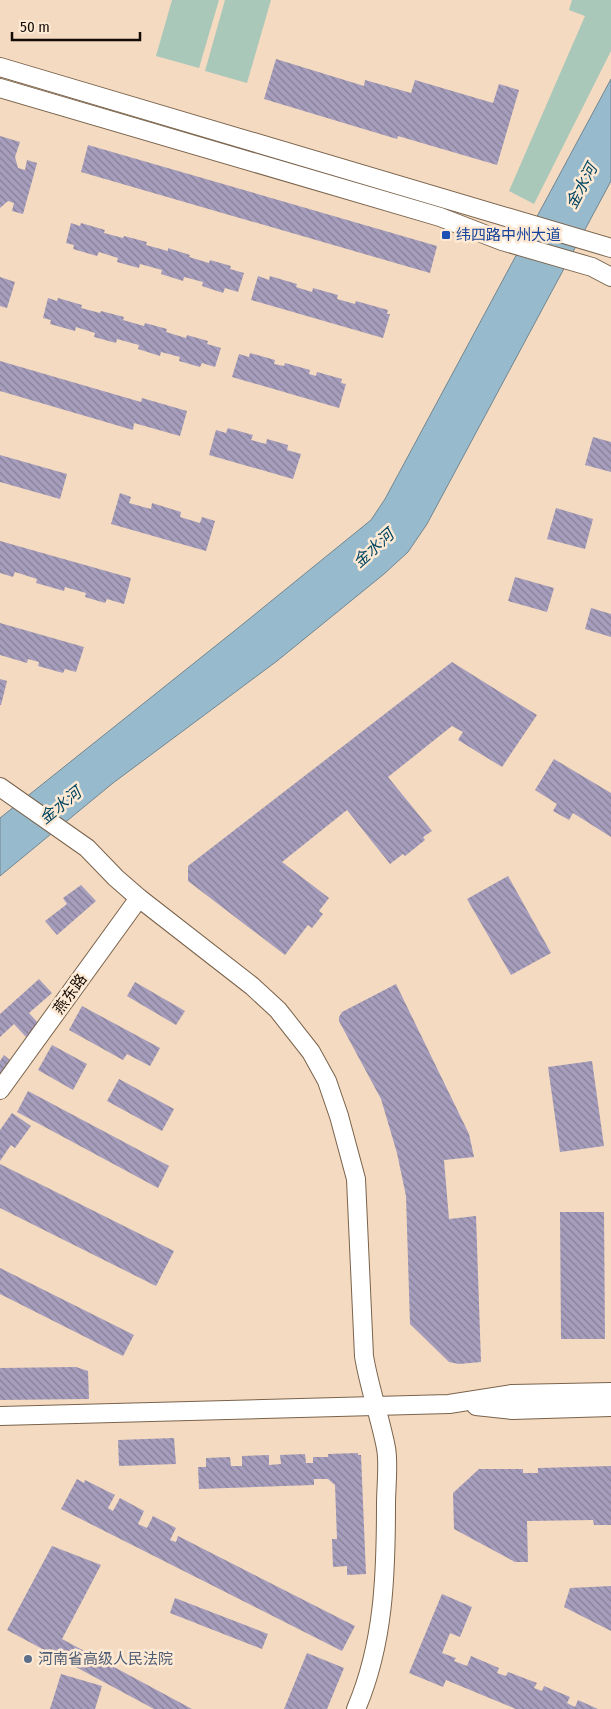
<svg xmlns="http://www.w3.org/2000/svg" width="611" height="1709" font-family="'Fira Sans Condensed','Noto Sans SC',sans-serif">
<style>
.green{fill:#a9c8b9}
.water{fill:#98bacd;stroke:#708691}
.building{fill:url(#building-back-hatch)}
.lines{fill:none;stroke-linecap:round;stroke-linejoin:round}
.minor-casing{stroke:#79634c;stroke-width:20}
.minor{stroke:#fff;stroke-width:18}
.transit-dot{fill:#1a4fb4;stroke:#fde9d4;stroke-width:2}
.service-dot{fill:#5c6f8a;stroke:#fde9d4;stroke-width:2}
.labels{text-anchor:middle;stroke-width:5;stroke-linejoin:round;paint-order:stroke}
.transit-label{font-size:15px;fill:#164399;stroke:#fde9d4;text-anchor:start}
.street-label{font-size:15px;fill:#140b04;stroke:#fde9d4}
.service-label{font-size:15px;fill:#4e5e75;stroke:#fde9d4;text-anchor:start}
.water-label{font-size:16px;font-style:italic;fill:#024561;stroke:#fde9d4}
</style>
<defs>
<pattern id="building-back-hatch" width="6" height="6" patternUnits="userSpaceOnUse" patternTransform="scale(1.25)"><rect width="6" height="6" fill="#a69ebc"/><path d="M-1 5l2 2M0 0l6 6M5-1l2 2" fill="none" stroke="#867f97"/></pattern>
</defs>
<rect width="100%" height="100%" fill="#f4dac0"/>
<!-- green -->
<g class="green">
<polygon points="172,0 219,0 199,68 156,56"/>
<polygon points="225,0 271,0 247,83 205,71"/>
<polygon points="572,0 611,0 611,51 534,204 509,191 585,16 569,10"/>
</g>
<!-- water -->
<polygon class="water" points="611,79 611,181 427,524 408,552 384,574 277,661 113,783 0,876 0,818 238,628 371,520 385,499"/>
<!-- building -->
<g class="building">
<polygon points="276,59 364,86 365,80 411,93 415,80 493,103 499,84 519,90 497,165 398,136 397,139 264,99"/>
<polygon points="0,136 20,142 15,157 18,168 25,170 27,160 37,163 23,214 12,211 14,203 8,201 0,208"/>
<polygon points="88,145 437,246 430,273 81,172"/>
<polygon points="71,223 80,226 81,223 105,230 104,233 123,238 124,236 147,242 146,245 168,251 168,248 190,255 189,257 209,263 210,260 231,266 230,269 244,273 238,292 225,288 223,293 202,286 203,282 184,277 183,281 161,274 162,270 140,264 139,268 117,262 118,258 99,252 97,256 73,249 74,245 66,243"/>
<polygon points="258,276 269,280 270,276 297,284 296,287 312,292 313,288 338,295 337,299 355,304 356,301 388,310 387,314 390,314 383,338 251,300"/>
<polygon points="0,277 15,282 7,308 0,306"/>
<polygon points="48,298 57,301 58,298 82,305 81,308 100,313 101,311 124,317 123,320 144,326 145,323 167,329 166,332 186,338 187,335 208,341 207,344 221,348 215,367 202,363 200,367 179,361 180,357 161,352 160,356 138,349 139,345 117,339 116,343 94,337 95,333 76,327 75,331 50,324 51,320 43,318"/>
<polygon points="250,353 275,360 274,364 284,366 285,363 310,370 309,374 316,376 317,372 342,379 341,383 346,384 339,408 232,377 239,354 249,357"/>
<polygon points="0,361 141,402 142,398 187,411 180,436 134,423 133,430 0,391"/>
<polygon points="228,428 253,435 251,440 266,444 267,439 288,445 287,450 301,454 293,479 209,455 216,430 226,433"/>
<polygon points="593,437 611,442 611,472 585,465"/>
<polygon points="0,455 67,474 60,499 0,482"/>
<polygon points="120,493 131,497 129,503 151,509 152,503 181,512 180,517 200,523 202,517 215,521 206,551 111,524"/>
<polygon points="556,508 593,519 585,549 547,539"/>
<polygon points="0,541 131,578 124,604 107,599 105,603 85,597 86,593 65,587 64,591 36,583 37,579 15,572 13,577 0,573"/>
<polygon points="515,577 554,588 547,612 508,601"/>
<polygon points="591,608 611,614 611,637 585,629"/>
<polygon points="0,623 84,647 76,672 65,669 63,673 38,666 39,662 28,659 27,663 0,655"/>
<polygon points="452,662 537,715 502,767 458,740 463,732 452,726 388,777 432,831 423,837 425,840 405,856 403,854 390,864 347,810 282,862 329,898 319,911 323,914 312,928 308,925 285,955 188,881 188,866"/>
<polygon points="0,679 7,681 1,705 0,705"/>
<polygon points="554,759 611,793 611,837 573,813 569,820 553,811 557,804 535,790"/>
<polygon points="508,876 551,953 511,975 467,899"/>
<polygon points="81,885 96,901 57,935 45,921 67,904 63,898"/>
<polygon points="39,979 52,993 29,1013 39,1024 26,1037 14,1024 0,1037 0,1014"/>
<polygon points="135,982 185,1011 176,1025 127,996"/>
<polygon points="396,984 469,1134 474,1157 444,1160 449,1219 476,1216 481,1362 459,1364 449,1362 410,1324 406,1196 397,1153 381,1099 339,1021 339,1017 342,1012"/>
<polygon points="82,1006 160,1048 150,1066 127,1054 123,1060 69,1030"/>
<polygon points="52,1045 87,1064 73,1090 38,1070"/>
<polygon points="4,1055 10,1060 0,1074 0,1061"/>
<polygon points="592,1061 604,1146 560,1152 548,1067"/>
<polygon points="119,1079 174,1109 162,1131 107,1101"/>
<polygon points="28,1091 169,1166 158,1188 17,1112"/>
<polygon points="12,1113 31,1126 15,1148 11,1145 0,1161 0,1130"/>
<polygon points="0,1164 174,1251 156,1286 0,1208"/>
<polygon points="560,1212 604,1212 605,1339 561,1339"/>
<polygon points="0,1268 134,1335 123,1356 0,1294"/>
<polygon points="76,1367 88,1371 89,1399 0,1400 0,1368"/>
<polygon points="174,1438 176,1464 119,1466 118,1440"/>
<polygon points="358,1453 358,1455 361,1455 366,1574 347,1575 347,1566 333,1567 332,1539 337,1539 335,1485 328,1479 314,1479 314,1485 199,1489 198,1467 206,1467 206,1458 230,1457 231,1466 242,1466 242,1456 269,1455 269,1465 281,1464 280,1455 305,1454 306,1463 313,1463 313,1457 328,1457 328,1454"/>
<polygon points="611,1466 611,1525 594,1525 593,1520 527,1521 528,1562 515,1562 454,1529 453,1493 479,1469 523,1469 523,1473 538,1473 538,1468"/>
<polygon points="77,1479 84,1483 85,1480 115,1495 108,1508 113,1511 120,1498 144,1511 138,1524 147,1528 153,1516 176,1528 170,1540 176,1542 178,1536 355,1626 342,1651 61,1509"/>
<polygon points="52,1546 101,1565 62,1639 192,1709 154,1709 7,1630"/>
<polygon points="611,1586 611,1631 564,1607 570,1588"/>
<polygon points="442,1594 472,1607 460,1637 450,1633 442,1653 456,1658 454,1661 467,1666 471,1656 499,1668 497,1673 506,1676 508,1672 537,1683 534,1688 542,1691 544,1686 570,1697 567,1703 575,1707 578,1700 598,1709 516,1709 446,1680 443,1687 409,1673"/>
<polygon points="175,1598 268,1634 262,1649 170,1613"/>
<polygon points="307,1653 344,1668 327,1709 284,1709"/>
<polygon points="61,1674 102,1686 95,1709 50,1709"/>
</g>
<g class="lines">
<defs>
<g id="minor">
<polyline points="0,67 611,248"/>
<polyline points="0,88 440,217 502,241 592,267 611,277"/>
<path d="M 0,787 L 87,848 L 116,878 L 139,898 L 252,986 L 278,1010 L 311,1052 L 327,1081 L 339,1116 L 356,1179 L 364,1356 C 369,1387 380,1417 386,1448 C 389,1464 386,1487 386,1504 C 386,1574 384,1644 356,1709"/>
<polyline points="0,1090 139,898"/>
<polyline points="476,1406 512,1410 611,1407"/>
<polyline points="0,1416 449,1404 512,1394 611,1392"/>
</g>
</defs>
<!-- minor casing -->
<use href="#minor" class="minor-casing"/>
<!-- minor -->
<use href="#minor" class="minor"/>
</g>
<!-- markers -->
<rect class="transit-dot" x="441" y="230" width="10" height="10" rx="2.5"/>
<circle class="service-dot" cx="28" cy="1659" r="5"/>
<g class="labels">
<!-- transit labels -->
<g class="transit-label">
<text x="456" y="240">纬四路中州大道</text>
</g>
<!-- street labels -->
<g class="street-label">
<text transform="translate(70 994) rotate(-54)" y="5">燕东路</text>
</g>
<!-- service labels -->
<g class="service-label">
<text x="38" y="1664">河南省高级人民法院</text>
</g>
<!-- water labels -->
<g class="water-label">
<text transform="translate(581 186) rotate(-62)" y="6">金水河</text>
<text transform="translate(373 548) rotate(-42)" y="6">金水河</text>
<text transform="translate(60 805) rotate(-39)" y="6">金水河</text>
</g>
</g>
<!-- scale -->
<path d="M12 32v8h128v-8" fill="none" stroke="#140b04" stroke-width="2.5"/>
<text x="20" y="32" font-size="15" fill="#140b04" stroke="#fde9d4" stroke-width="4" paint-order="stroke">50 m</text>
</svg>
